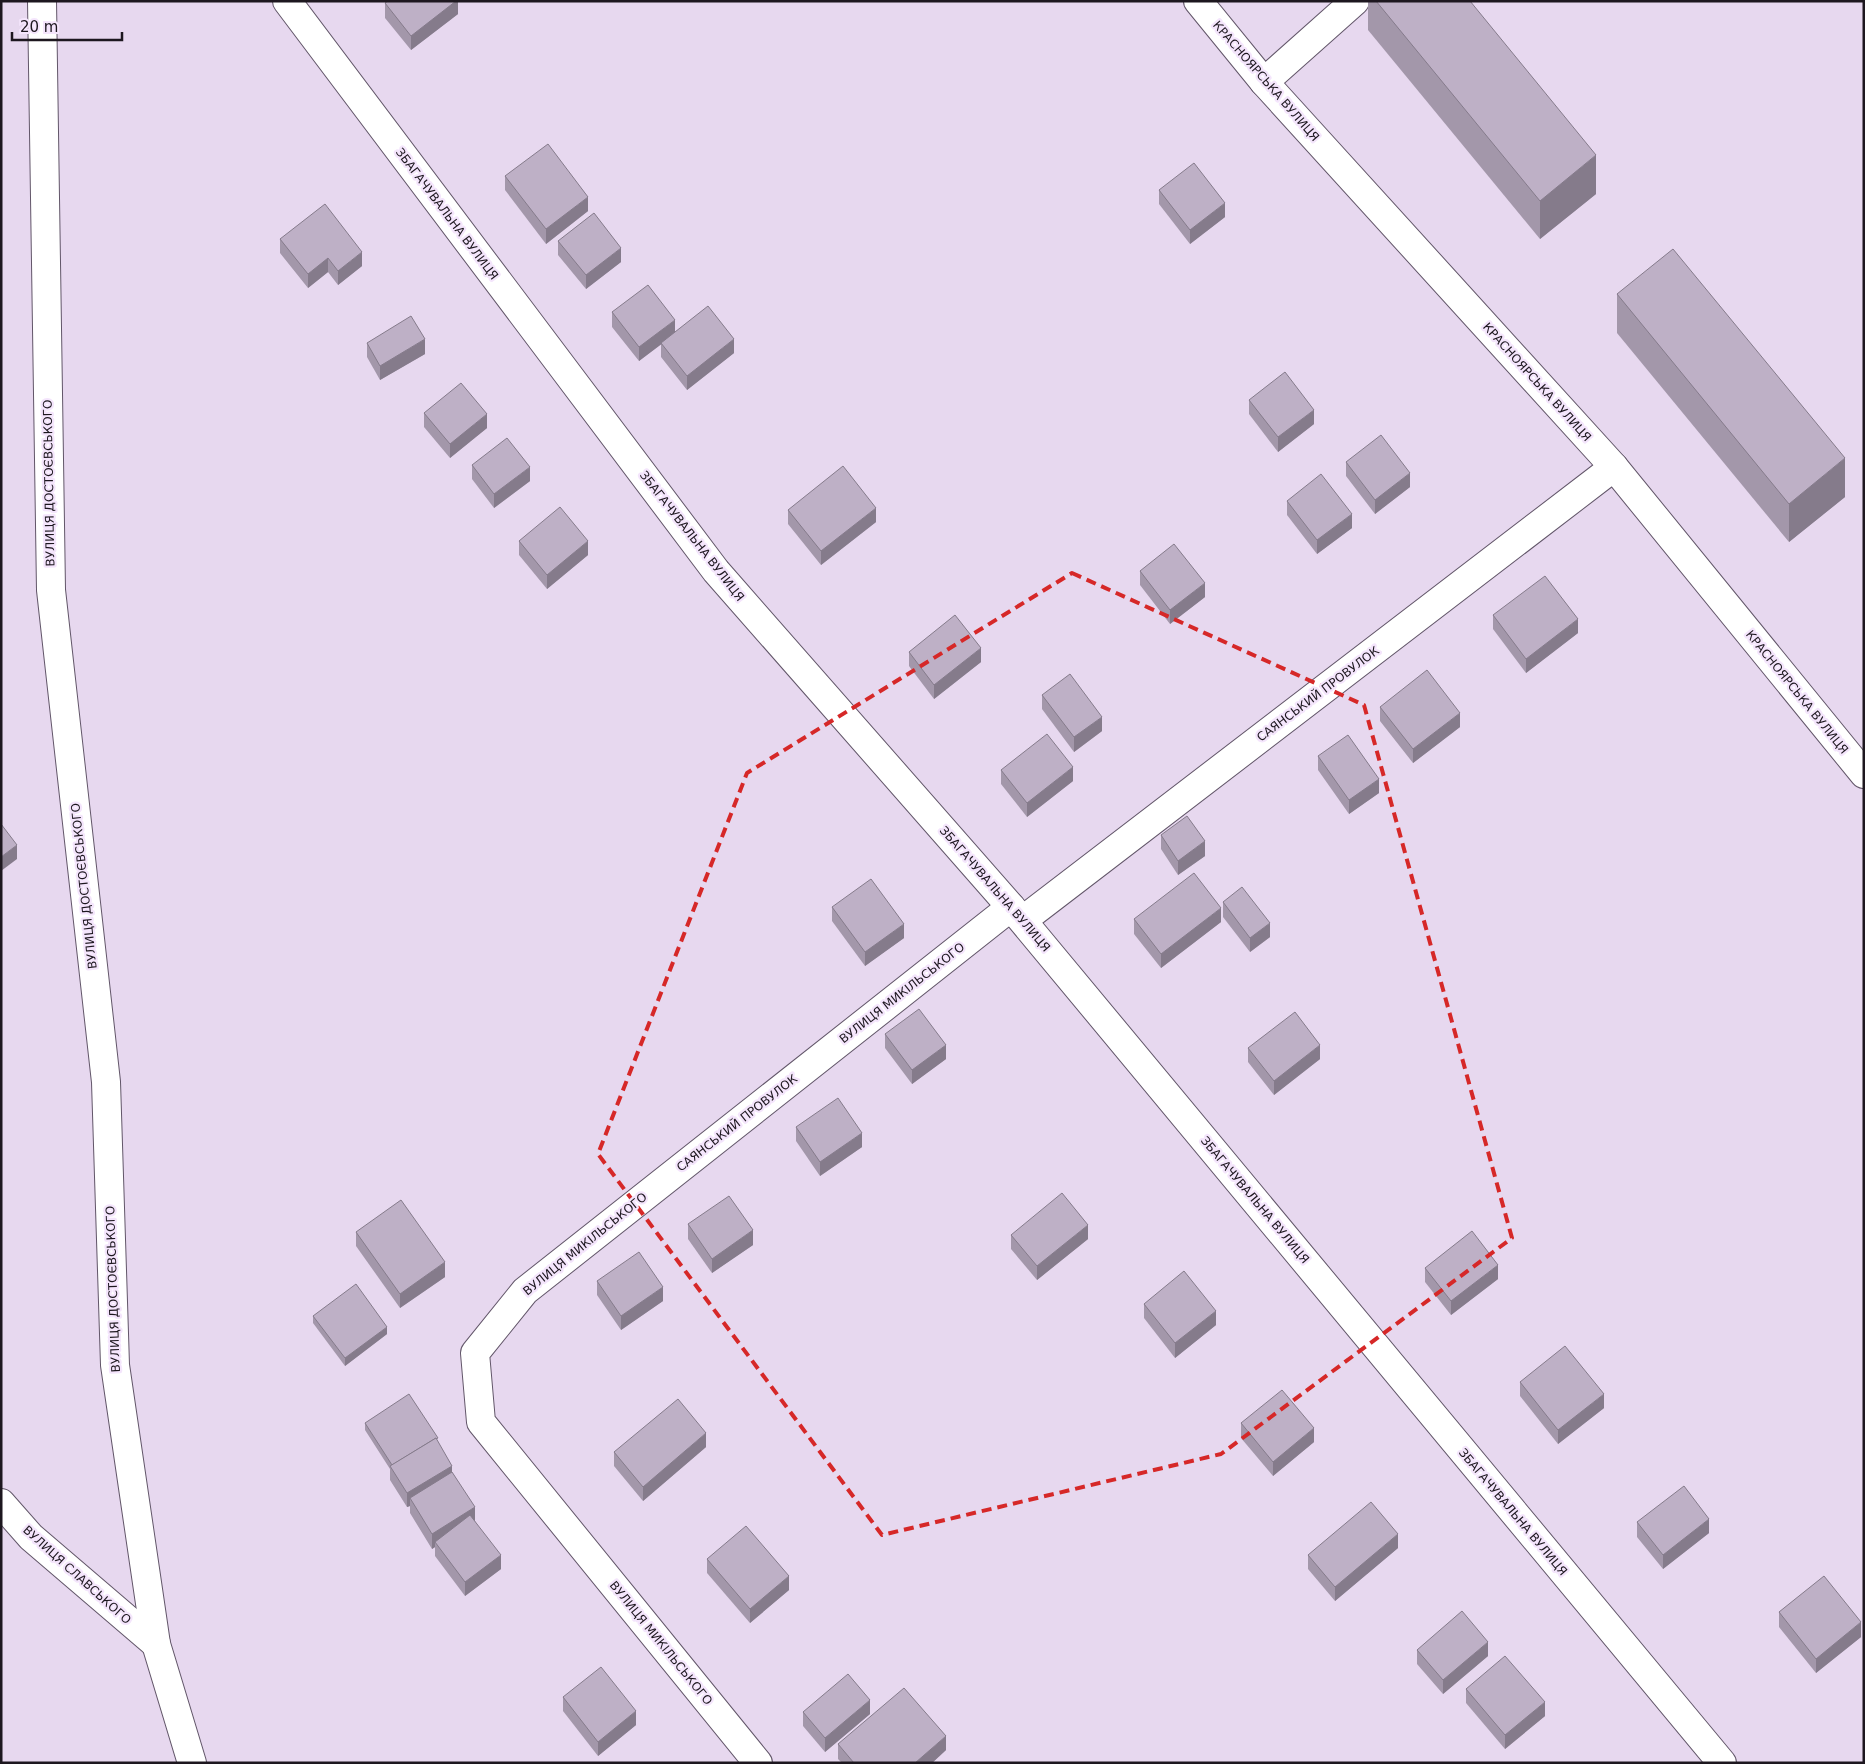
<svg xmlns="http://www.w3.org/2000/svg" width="1865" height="1764" font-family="'DejaVu Sans',sans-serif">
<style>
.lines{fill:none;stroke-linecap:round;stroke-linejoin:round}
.minor-casing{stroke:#625669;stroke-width:30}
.minor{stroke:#fff;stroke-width:28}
.wall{fill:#a397aa}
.shaded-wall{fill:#857b8b}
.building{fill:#beb0c6;stroke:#857b8b}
.marked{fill:none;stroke:#d62828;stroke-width:4;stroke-dasharray:10 6;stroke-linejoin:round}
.labels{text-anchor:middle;stroke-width:4.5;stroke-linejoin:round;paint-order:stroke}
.street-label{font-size:12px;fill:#1d171f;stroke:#f4e5fc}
</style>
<rect width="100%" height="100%" fill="#e7d8ef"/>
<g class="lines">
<defs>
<g id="minor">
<polyline points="42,1 51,590 106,1082 115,1365 156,1644 192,1763"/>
<polyline points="287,1 716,571 1011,907 1722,1763"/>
<polyline points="1198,1 1264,82 1614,467 1864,774"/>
<polyline points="1264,82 1355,1"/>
<polyline points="1023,920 1614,467"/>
<polyline points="1,1503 31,1537 156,1644"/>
<polyline points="758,1763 481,1422 475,1353 525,1291 1011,907"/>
</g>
</defs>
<!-- minor casing -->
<use href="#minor" class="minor-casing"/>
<!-- minor -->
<use href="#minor" class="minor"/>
</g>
<!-- wall -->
<g class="wall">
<polygon points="458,1 458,14 411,50 385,18 385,3"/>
<polygon points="1368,1 1470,1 1596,194 1540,239 1368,30"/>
<polygon points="505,176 588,211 546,244 505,190"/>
<polygon points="1159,190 1225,217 1190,244 1159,204"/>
<polygon points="280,239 362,266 338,285 328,272 308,288 280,253"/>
<polygon points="558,241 621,262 586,289 558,255"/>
<polygon points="1617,294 1845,497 1789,542 1617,333"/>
<polygon points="612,312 675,332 734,353 687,390 661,357 661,344 639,361 612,327"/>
<polygon points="367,343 425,354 380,380 367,357"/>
<polygon points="1249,400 1314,424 1278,452 1249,414"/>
<polygon points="424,413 487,428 450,458 424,427"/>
<polygon points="1346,462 1410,487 1375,514 1346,476"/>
<polygon points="472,465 530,481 494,508 472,479"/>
<polygon points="1287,501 1352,528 1317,554 1287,515"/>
<polygon points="788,510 876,522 821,565 788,524"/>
<polygon points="519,541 588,555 547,589 519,555"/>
<polygon points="1140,571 1205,597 1170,624 1140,585"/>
<polygon points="1493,615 1578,633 1526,673 1493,629"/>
<polygon points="909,652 981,662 934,699 909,666"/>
<polygon points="1042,695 1102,731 1074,752 1042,709"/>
<polygon points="1380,707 1460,727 1413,763 1380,721"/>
<polygon points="1318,756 1379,793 1349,814 1318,770"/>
<polygon points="1001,770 1073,781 1027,817 1001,784"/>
<polygon points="1161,835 1205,856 1178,875 1161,849"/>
<polygon points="1223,902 1270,937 1250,952 1223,917"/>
<polygon points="832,907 904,938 865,966 832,921"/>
<polygon points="1134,919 1221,922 1161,968 1134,934"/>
<polygon points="885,1034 946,1059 912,1084 885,1048"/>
<polygon points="1248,1048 1320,1059 1274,1095 1248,1062"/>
<polygon points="796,1127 862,1147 820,1176 796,1141"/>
<polygon points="688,1224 753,1245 712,1273 688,1239"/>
<polygon points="356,1232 445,1277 400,1308 356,1246"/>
<polygon points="1011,1235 1088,1239 1037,1280 1011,1249"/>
<polygon points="1425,1268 1498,1279 1451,1315 1425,1282"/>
<polygon points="597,1281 663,1301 621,1330 597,1295"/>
<polygon points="1144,1304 1216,1325 1175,1358 1144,1318"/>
<polygon points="313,1316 387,1334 345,1366 313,1323"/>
<polygon points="1520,1382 1604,1408 1558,1444 1520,1396"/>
<polygon points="365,1423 438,1443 475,1521 501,1569 465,1596 435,1556 435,1547 432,1549 410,1513 410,1506 407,1507 390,1480 390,1469 365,1430"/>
<polygon points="1241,1423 1314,1442 1273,1476 1241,1438"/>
<polygon points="706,1447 643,1501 614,1466 614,1452"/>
<polygon points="1637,1522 1709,1533 1663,1569 1637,1537"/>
<polygon points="1398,1548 1335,1601 1308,1569 1308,1555"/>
<polygon points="707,1559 789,1590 750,1623 707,1573"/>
<polygon points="1779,1612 1861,1637 1816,1673 1779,1627"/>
<polygon points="1417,1650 1488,1656 1443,1694 1417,1664"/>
<polygon points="1466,1689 1545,1716 1505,1749 1466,1703"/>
<polygon points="563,1697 636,1725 598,1756 563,1711"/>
<polygon points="803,1712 870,1714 825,1752 803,1726"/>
<polygon points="838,1744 946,1750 932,1763 842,1763 838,1759"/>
</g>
<!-- shaded-wall -->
<g class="shaded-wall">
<polygon points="456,1 458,1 458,14 411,50 411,36"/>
<polygon points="1596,155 1596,194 1540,239 1540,201"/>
<polygon points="588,197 588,211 546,244 546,229"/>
<polygon points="1225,203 1225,217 1190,244 1190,230"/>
<polygon points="621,248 621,262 586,289 586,275"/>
<polygon points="362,252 362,266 338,285 338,271"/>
<polygon points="328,258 328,272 308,288 308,274"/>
<polygon points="675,320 675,334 639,361 639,347"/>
<polygon points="425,339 425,354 380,380 380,366"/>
<polygon points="734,339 734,353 687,390 687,376"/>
<polygon points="1314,410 1314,424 1278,452 1278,437"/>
<polygon points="487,414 487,428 450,458 450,444"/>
<polygon points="1845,458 1845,497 1789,542 1789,504"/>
<polygon points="530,467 530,481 494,508 494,494"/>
<polygon points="1410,473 1410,487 1375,514 1375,500"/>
<polygon points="876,508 876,522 821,565 821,551"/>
<polygon points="1352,514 1352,528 1317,554 1317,540"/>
<polygon points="588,541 588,555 547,589 547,575"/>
<polygon points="1205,583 1205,597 1170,624 1170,610"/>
<polygon points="1578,619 1578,633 1526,673 1526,659"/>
<polygon points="981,648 981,662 934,699 934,685"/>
<polygon points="1460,713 1460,727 1413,763 1413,749"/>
<polygon points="1102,717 1102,731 1074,752 1074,737"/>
<polygon points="1073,767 1073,781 1027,817 1027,803"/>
<polygon points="1379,779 1379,793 1349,814 1349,800"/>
<polygon points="1205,841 1205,856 1178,875 1178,861"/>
<polygon points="17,845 17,859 1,871 1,857"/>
<polygon points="1221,908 1221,922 1161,968 1161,954"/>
<polygon points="1270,923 1270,937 1250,952 1250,938"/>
<polygon points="904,924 904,938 865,966 865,952"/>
<polygon points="946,1045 946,1059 912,1084 912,1070"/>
<polygon points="1320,1045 1320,1059 1274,1095 1274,1081"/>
<polygon points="862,1133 862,1147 820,1176 820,1162"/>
<polygon points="1088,1225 1088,1239 1037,1280 1037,1266"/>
<polygon points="753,1230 753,1245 712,1273 712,1259"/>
<polygon points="445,1262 445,1277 400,1308 400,1294"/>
<polygon points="1498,1265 1498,1279 1451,1315 1451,1301"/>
<polygon points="663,1287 663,1301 621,1330 621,1316"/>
<polygon points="1216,1311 1216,1325 1175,1358 1175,1343"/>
<polygon points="387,1327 387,1334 345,1366 345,1358"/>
<polygon points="1604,1394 1604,1408 1558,1444 1558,1430"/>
<polygon points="1314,1428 1314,1442 1273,1476 1273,1462"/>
<polygon points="706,1433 706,1447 643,1501 643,1487"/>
<polygon points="452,1466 452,1480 410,1498 410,1506 407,1507 407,1493"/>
<polygon points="475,1507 475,1521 435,1542 435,1547 432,1549 432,1534"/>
<polygon points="1709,1519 1709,1533 1663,1569 1663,1555"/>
<polygon points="1398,1534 1398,1548 1335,1601 1335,1587"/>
<polygon points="501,1555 501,1569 465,1596 465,1582"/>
<polygon points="789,1576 789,1590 750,1623 750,1609"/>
<polygon points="1861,1622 1861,1637 1816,1673 1816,1659"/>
<polygon points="1488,1642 1488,1656 1443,1694 1443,1680"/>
<polygon points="870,1700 870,1714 825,1752 825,1738"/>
<polygon points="1545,1702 1545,1716 1505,1749 1505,1735"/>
<polygon points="636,1711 636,1725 598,1756 598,1742"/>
<polygon points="946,1736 946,1750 932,1763 915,1763"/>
</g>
<!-- building -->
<g class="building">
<polygon points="388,1 456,1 411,36 385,3"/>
<polygon points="1376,1 1470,1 1596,155 1540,201"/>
<polygon points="548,144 588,197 546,229 505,176"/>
<polygon points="1194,163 1225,203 1190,230 1159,190"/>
<polygon points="325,204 362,252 338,271 328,258 308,274 280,239"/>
<polygon points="594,213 621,248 586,275 558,241"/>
<polygon points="1673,249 1845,458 1789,504 1617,294"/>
<polygon points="648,285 675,320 639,347 612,312"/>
<polygon points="708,306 734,339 687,376 661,343"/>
<polygon points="411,316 425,339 380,366 367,343"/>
<polygon points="1285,372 1314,410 1278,437 1249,400"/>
<polygon points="461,383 487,414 450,444 424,413"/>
<polygon points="1381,435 1410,473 1375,500 1346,462"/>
<polygon points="507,438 530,467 494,494 472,465"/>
<polygon points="843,466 876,508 821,551 788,510"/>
<polygon points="1321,474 1352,514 1317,540 1287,501"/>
<polygon points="560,507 588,541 547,575 519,541"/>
<polygon points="1174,544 1205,583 1170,610 1140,571"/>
<polygon points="1545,576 1578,619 1526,659 1493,615"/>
<polygon points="955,615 981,648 934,685 909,652"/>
<polygon points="1427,670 1460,713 1413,749 1380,707"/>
<polygon points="1070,674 1102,717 1074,737 1042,695"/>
<polygon points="1047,734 1073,767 1027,803 1001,770"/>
<polygon points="1348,735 1379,779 1349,800 1318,756"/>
<polygon points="1187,816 1205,841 1178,861 1161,835"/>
<polygon points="1,824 17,845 1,857"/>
<polygon points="1194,873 1221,908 1161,954 1134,919"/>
<polygon points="871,879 904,924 865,952 832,907"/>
<polygon points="1242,887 1270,923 1250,938 1223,902"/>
<polygon points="919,1009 946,1045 912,1070 885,1034"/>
<polygon points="1295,1012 1320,1045 1274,1081 1248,1048"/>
<polygon points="838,1098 862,1133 820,1162 796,1127"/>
<polygon points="1062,1193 1088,1225 1037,1266 1011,1235"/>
<polygon points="729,1196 753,1230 712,1259 688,1224"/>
<polygon points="401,1200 445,1262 400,1294 356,1232"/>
<polygon points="1472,1231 1498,1265 1451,1301 1425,1268"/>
<polygon points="639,1252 663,1287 621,1316 597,1281"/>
<polygon points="1184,1271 1216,1311 1175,1343 1144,1304"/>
<polygon points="356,1284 387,1327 345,1358 313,1316"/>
<polygon points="1565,1346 1604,1394 1558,1430 1520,1382"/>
<polygon points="1282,1390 1314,1428 1273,1462 1241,1423"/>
<polygon points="409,1394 438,1438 436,1439 436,1438 392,1465 365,1423"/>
<polygon points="678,1399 706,1433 643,1487 614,1452"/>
<polygon points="436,1438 452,1466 407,1493 390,1466"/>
<polygon points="452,1472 475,1507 432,1534 410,1498"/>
<polygon points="1684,1486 1709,1519 1663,1555 1637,1522"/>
<polygon points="1371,1502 1398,1534 1335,1587 1308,1555"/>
<polygon points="470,1515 501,1555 465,1582 435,1542"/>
<polygon points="746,1526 789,1576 750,1609 707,1559"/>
<polygon points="1824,1576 1861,1622 1816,1659 1779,1612"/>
<polygon points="1462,1611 1488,1642 1443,1680 1417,1650"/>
<polygon points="1505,1656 1545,1702 1505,1735 1466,1689"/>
<polygon points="601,1667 636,1711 598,1742 563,1697"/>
<polygon points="848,1674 870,1700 825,1738 803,1712"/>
<polygon points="904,1688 946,1736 915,1763 854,1763 838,1744"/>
</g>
<!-- marked area -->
<path class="marked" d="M 1072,573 L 1364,705 L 1512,1238 L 1221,1454 L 882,1535 L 598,1154 L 747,773 Z"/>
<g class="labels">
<!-- street labels -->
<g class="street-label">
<text transform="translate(1266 81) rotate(49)" y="4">КРАСНОЯРСЬКА ВУЛИЦЯ</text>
<text transform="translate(447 214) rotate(53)" y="4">ЗБАГАЧУВАЛЬНА ВУЛИЦЯ</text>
<text transform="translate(1537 382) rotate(48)" y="4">КРАСНОЯРСЬКА ВУЛИЦЯ</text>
<text transform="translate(49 483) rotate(-91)" y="4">ВУЛИЦЯ ДОСТОЄВСЬКОГО</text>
<text transform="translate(692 536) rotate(52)" y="4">ЗБАГАЧУВАЛЬНА ВУЛИЦЯ</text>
<text transform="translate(1797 692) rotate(51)" y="4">КРАСНОЯРСЬКА ВУЛИЦЯ</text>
<text transform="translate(1318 694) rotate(-37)" y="4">САЯНСЬКИЙ ПРОВУЛОК</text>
<text transform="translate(84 886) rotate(-96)" y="4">ВУЛИЦЯ ДОСТОЄВСЬКОГО</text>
<text transform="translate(995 889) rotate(49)" y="4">ЗБАГАЧУВАЛЬНА ВУЛИЦЯ</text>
<text transform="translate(902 993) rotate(-38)" y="4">ВУЛИЦЯ МИКІЛЬСЬКОГО</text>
<text transform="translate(737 1123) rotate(-38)" y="4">САЯНСЬКИЙ ПРОВУЛОК</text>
<text transform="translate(1255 1200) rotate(50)" y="4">ЗБАГАЧУВАЛЬНА ВУЛИЦЯ</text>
<text transform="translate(585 1244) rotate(-39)" y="4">ВУЛИЦЯ МИКІЛЬСЬКОГО</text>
<text transform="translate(113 1289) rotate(-92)" y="4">ВУЛИЦЯ ДОСТОЄВСЬКОГО</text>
<text transform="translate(1513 1512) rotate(50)" y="4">ЗБАГАЧУВАЛЬНА ВУЛИЦЯ</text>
<text transform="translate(77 1575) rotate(42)" y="4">ВУЛИЦЯ СЛАВСЬКОГО</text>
<text transform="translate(661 1643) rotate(51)" y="4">ВУЛИЦЯ МИКІЛЬСЬКОГО</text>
</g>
</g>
<!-- border -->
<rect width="1865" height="1764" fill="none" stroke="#1d171f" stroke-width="5"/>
<!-- scale -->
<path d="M12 32v8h110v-8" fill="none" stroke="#1d171f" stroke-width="2.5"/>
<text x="20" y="32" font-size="15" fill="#1d171f" stroke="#f4e5fc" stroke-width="4" paint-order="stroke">20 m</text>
</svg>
